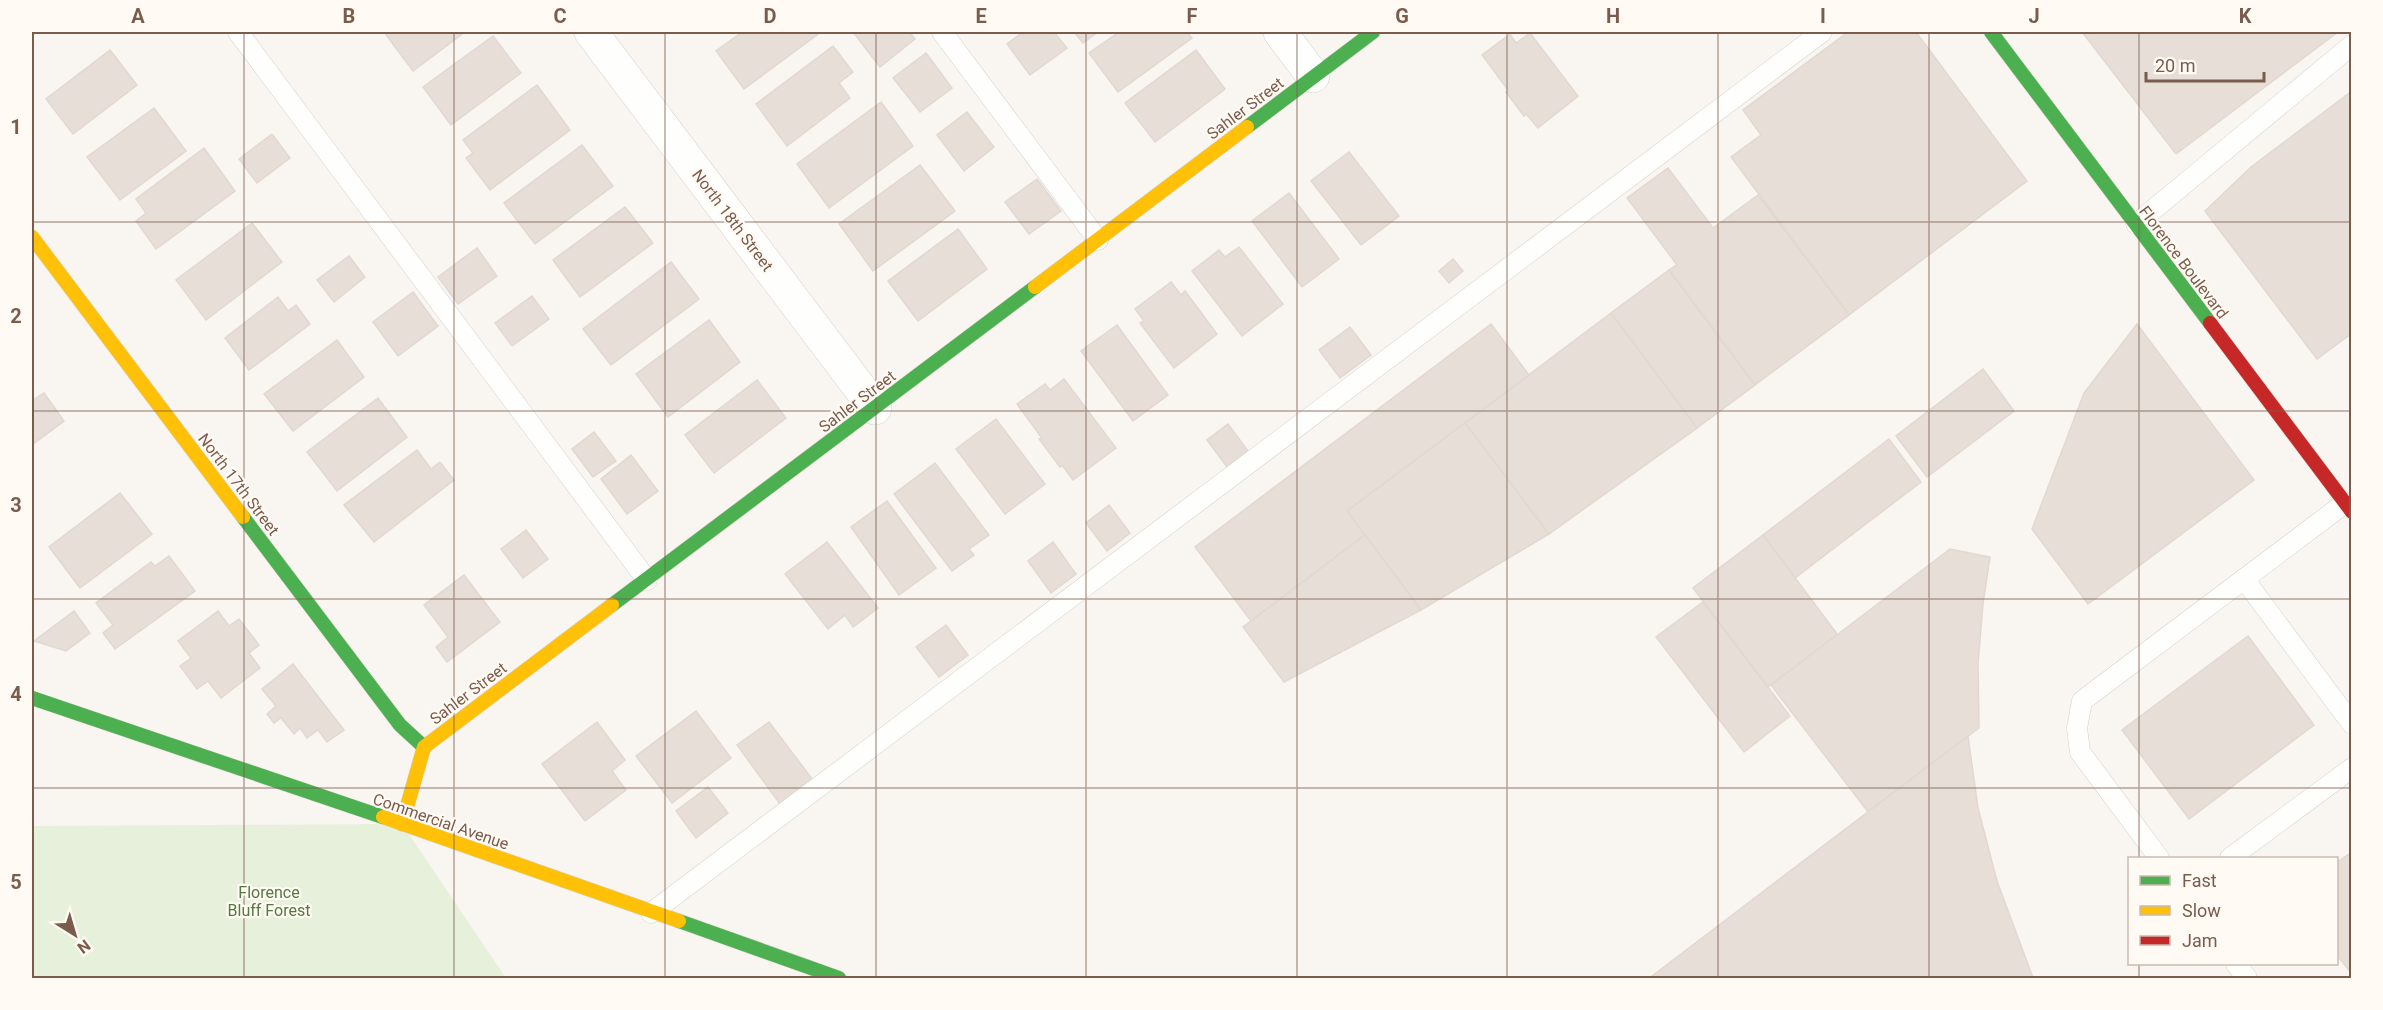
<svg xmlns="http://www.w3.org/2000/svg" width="2383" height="1010" font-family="Roboto,sans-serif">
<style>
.green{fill:#e7f0db}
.building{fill:#e6ded7;stroke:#e2d8d2;stroke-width:1.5}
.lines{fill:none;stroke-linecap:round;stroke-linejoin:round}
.lane-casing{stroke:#d7d1cb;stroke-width:21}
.street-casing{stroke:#d7d1cb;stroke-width:34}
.fast-casing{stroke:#d9d2cb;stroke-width:15}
.slow-casing{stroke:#d9d2cb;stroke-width:15}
.jam-casing{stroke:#d9d2cb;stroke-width:15}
.lane{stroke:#fefefd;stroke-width:20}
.street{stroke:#fefefd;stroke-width:33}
.fast{stroke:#4caf50;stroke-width:14}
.slow{stroke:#ffc107;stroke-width:14}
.jam{stroke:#c62828;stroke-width:14}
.grid{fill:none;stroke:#7a5c4d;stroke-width:1.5;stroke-opacity:0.55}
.labels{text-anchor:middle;stroke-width:4.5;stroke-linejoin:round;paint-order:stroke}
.street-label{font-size:16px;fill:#7a5c4d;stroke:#fffaf3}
.park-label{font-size:16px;fill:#537a41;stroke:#fffaf3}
.neatline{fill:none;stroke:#7a5c4d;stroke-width:2}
.grid-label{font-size:20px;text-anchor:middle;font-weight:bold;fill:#7a5c4d}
</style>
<rect width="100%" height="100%" fill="#f9f5f0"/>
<!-- green -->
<polygon class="green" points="402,824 506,978 32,978 32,826"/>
<!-- building -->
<g class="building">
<polygon points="384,32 465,32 413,71"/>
<polygon points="742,32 821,32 744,89 716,51"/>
<polygon points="853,32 909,32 915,39 880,67"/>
<polygon points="1023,32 1054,32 1067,48 1030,75 1007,44"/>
<polygon points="1074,32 1098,32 1083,43"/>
<polygon points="1119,32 1187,32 1192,38 1118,92 1089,53"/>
<polygon points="1848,32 1916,32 2027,181 1849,315 1731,157 1761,135 1743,110"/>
<polygon points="2082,32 2338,32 2176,154"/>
<polygon points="1530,33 1578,96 1538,128 1526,114 1524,116 1506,92 1508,90 1482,55 1510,34 1516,43"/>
<polygon points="493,36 521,73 451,125 423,87"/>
<polygon points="833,46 853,72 839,83 850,98 787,146 756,104"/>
<polygon points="110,50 137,85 73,134 46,99"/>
<polygon points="1196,50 1225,89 1155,142 1125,103"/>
<polygon points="926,53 952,88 920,112 893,78"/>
<polygon points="537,85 570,130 490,190 466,158 473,153 463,140"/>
<polygon points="2352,91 2352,333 2317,359 2205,211 2251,167"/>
<polygon points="881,102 913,146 829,208 797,164"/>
<polygon points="154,108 186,151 120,200 87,157"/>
<polygon points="967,112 994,147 964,171 937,135"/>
<polygon points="272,134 290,158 257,183 239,159"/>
<polygon points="582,145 613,186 535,244 504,203"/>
<polygon points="204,148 235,191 156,249 136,221 146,213 136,199"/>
<polygon points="1349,152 1399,216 1361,245 1311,181"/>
<polygon points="920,165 955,211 873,271 839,224"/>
<polygon points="1668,168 1713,228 1758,195 1849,315 1755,385 1669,270 1677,265 1627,198"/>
<polygon points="1037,179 1061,211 1029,234 1005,202"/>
<polygon points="1289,193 1339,259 1302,287 1252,221"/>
<polygon points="625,207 653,243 580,297 553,260"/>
<polygon points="252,223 282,262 206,320 176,280"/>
<polygon points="958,229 987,269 918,321 888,281"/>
<polygon points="1239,247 1283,304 1242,336 1192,271 1219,250 1225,257"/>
<polygon points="477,248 497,276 458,304 438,277"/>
<polygon points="349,256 365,277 334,302 317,280"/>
<polygon points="1453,259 1463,271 1449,283 1439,271"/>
<polygon points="671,262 699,299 611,365 583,329"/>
<polygon points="1669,270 1755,385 1697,428 1611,313"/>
<polygon points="1171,282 1181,295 1185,291 1217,334 1174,368 1140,323 1144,321 1135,309"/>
<polygon points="413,292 438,326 398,356 373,322"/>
<polygon points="532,296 549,319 512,346 495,323"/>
<polygon points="278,297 288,311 296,305 310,324 249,370 225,338"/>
<polygon points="1611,313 1697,428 1549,534 1465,423"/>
<polygon points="709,320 740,362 668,417 636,374"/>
<polygon points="1491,324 1529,375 1347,511 1365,535 1251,621 1195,547"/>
<polygon points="2137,324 2254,480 2088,604 2032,529 2084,393"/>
<polygon points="1117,325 1168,395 1133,421 1081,351"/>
<polygon points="1350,327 1371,355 1340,378 1319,350"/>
<polygon points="337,340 364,377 293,431 264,394"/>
<polygon points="1983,369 2014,411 1927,477 1896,436"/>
<polygon points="1064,379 1116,448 1073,480 1062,465 1060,467 1039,439 1042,438 1017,404 1045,384 1050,390"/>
<polygon points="757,380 786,418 714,473 685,435"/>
<polygon points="44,393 64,421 32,445 32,401"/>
<polygon points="378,398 407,437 337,491 307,452"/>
<polygon points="996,419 1045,484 1005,514 956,449"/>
<polygon points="1465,423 1549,534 1421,610 1347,511"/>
<polygon points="1228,424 1248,451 1227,467 1207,440"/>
<polygon points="594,432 616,461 593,477 572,449"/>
<polygon points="1889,439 1921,482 1795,578 1763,535"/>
<polygon points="417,450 431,469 440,462 454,480 374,542 344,505"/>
<polygon points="631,455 658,491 627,514 601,479"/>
<polygon points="935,463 989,535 969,549 974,555 952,571 894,494"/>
<polygon points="120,493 152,534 80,588 49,547"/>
<polygon points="887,501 936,568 899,595 851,527"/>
<polygon points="1109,505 1130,533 1107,551 1086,523"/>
<polygon points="526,530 548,559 523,578 501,549"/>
<polygon points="1365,535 1421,610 1284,682 1243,627"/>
<polygon points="1763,535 1838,635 1768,687 1693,588"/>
<polygon points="827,542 878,608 853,627 845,615 828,629 785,574"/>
<polygon points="1053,542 1076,574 1051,593 1028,561"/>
<polygon points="1950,549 1990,557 1983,604 1978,664 1979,728 1868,812 1771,685"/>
<polygon points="169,556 195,591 115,649 103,633 113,625 96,603 151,562 155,566"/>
<polygon points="464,575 500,622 447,662 436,647 448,637 424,605"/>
<polygon points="1703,602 1790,716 1744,752 1656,637"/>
<polygon points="74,611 90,633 66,651 34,641"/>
<polygon points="218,611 229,626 239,619 259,645 249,653 260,668 221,698 208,681 197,689 180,666 191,658 178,641"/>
<polygon points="946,625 968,655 939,677 916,647"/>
<polygon points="2248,636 2314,725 2189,819 2122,730"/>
<polygon points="293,664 344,730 327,742 318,730 307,738 300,728 294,734 281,718 274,723 267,714 276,706 262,689"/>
<polygon points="696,711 731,758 672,803 636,756"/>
<polygon points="597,722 625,760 612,771 626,790 585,821 542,764"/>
<polygon points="769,722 813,780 780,804 737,745"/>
<polygon points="1968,736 1978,808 1997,881 2033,978 1654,978 1652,976"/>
<polygon points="708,787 728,813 696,838 676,811"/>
<polygon points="2352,852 2352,974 2336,954 2336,863"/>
</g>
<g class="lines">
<defs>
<g id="lane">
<polyline points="238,32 647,580"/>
<polyline points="942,32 1098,240"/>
<polyline points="2136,224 2352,45"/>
<polyline points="2244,579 2352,724"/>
<polyline points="2159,858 2080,752 2077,728 2082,701 2345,503"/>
<polyline points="2230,858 2352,768"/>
<polyline points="651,913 1822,32"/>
<polyline points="2236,964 2247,978"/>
</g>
<g id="street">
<polyline points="591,32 875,408"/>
<polyline points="1280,32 1313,76"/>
</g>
<g id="fast">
<polyline points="1991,32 2210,323"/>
<polyline points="1247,127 1373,32"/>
<polyline points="243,517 400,725 424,747"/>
<polyline points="612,605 1035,287"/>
<polyline points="32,698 383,817"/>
<polyline points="679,921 839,978"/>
</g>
<g id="slow">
<polyline points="32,237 243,517"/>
<polyline points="1035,287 1247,127"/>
<polyline points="383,817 679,921"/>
<polyline points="402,824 424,747 612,605"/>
</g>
<polyline id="jam" points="2210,323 2352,512"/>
</defs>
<!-- lane casing -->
<use href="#lane" class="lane-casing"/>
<!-- street casing -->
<use href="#street" class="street-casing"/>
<!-- fast casing -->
<use href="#fast" class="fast-casing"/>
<!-- slow casing -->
<use href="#slow" class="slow-casing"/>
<!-- jam casing -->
<use href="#jam" class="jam-casing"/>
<!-- lane -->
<use href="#lane" class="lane"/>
<!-- street -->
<use href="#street" class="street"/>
<!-- fast -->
<use href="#fast" class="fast"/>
<!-- slow -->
<use href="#slow" class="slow"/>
<!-- jam -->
<use href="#jam" class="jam"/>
</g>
<!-- grid -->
<path class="grid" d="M 244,32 L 244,978M 454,32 L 454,978M 665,32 L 665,978M 876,32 L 876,978M 1086,32 L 1086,978M 1297,32 L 1297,978M 1507,32 L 1507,978M 1718,32 L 1718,978M 1929,32 L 1929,978M 2139,32 L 2139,858M 32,222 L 2352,222M 32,411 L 2352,411M 32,599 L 2352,599M 32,788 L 2352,788M 2139,964 L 2139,978"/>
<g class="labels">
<!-- street labels -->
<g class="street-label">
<text transform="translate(1245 108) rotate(-37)" y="6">Sahler Street</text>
<text transform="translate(733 220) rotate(53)" y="6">North 18th Street</text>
<text transform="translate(2184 262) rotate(53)" y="6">Florence Boulevard</text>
<text transform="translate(857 401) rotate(-37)" y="6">Sahler Street</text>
<text transform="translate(239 484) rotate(53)" y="6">North 17th Street</text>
<text transform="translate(468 693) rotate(-37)" y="6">Sahler Street</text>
<text transform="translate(441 821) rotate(19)" y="6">Commercial Avenue</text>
</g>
<!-- park labels -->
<g class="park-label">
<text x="269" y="898">Florence<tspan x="269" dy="18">Bluff Forest</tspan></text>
</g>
</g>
<!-- border -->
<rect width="2383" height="1010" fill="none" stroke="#fffaf3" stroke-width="66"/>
<!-- legend -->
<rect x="2128" y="857" width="210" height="108" fill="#fffaf3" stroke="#cabbb1" stroke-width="1.5"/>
<rect x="2140" y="876" width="30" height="9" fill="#4caf50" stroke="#cabbb1" stroke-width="1.5"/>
<text x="2182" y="887" font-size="18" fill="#7a5c4d">Fast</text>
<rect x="2140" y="906" width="30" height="9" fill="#ffc107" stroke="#cabbb1" stroke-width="1.5"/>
<text x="2182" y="917" font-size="18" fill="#7a5c4d">Slow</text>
<rect x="2140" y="936" width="30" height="9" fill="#c62828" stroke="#cabbb1" stroke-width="1.5"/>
<text x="2182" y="947" font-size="18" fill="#7a5c4d">Jam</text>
<!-- north arrow -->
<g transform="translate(75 935) rotate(143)" stroke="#fffaf3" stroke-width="4.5" paint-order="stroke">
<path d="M0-4.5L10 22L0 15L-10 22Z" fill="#7a5c4d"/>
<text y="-9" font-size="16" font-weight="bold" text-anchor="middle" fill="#7a5c4d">N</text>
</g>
<!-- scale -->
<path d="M2146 72v9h118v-9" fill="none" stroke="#7a5c4d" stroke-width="3"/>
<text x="2155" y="72" font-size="18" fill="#7a5c4d" stroke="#fffaf3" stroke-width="4.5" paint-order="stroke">20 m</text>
<rect x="33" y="33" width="2317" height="944" class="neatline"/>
<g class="grid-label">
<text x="138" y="23">A</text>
<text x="349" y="23">B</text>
<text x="560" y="23">C</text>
<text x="770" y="23">D</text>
<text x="981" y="23">E</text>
<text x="1192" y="23">F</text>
<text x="1402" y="23">G</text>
<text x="1613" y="23">H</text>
<text x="1823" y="23">I</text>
<text x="2034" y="23">J</text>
<text x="2245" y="23">K</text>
<text x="16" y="134">1</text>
<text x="16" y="323">2</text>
<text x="16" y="512">3</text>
<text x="16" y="701">4</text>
<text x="16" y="889">5</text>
</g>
</svg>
